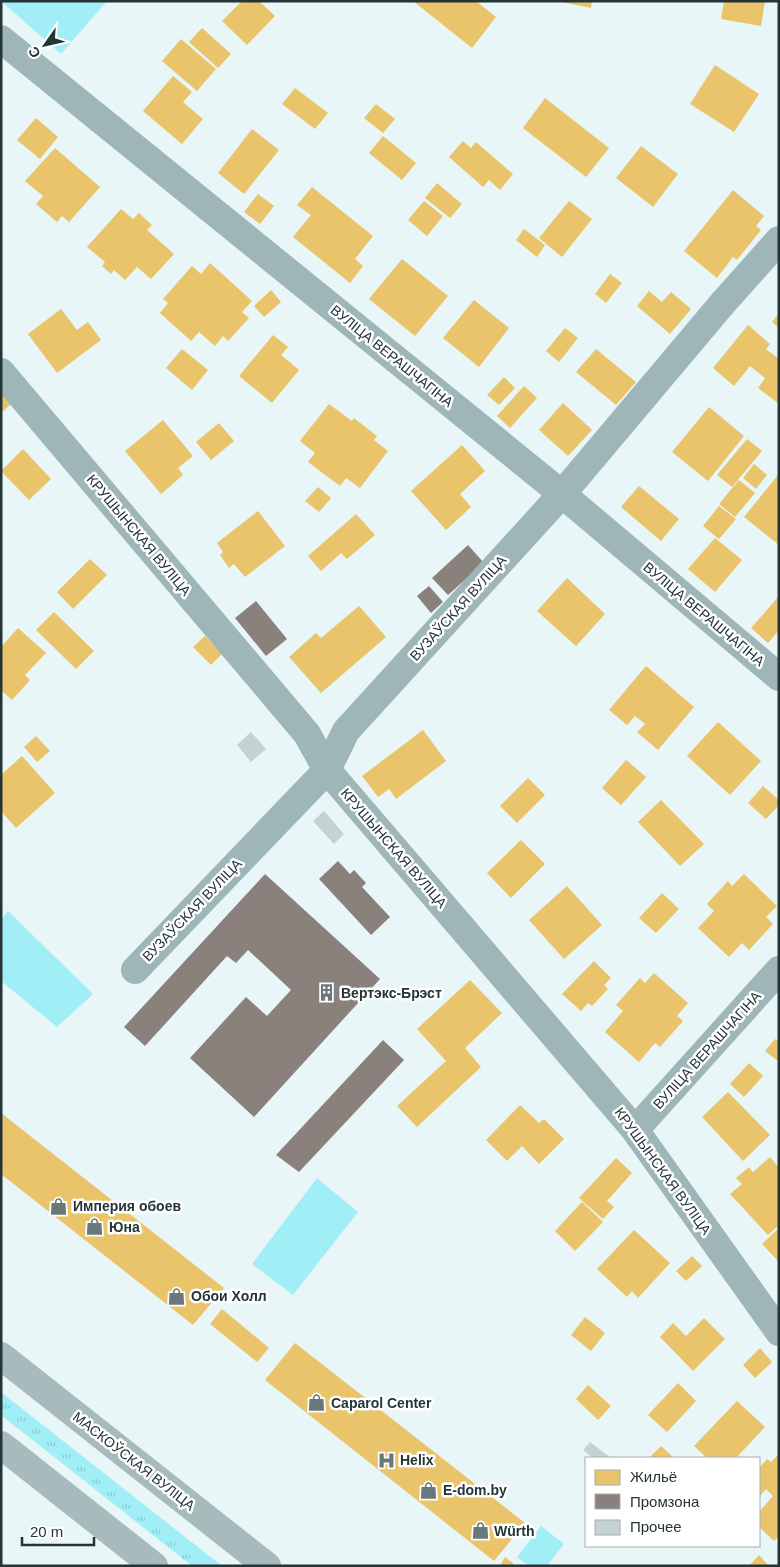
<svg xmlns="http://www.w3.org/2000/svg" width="780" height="1567" font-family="Helvetica,sans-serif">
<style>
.grass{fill:url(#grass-tufts)}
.park{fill:#a1eef6}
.homes{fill:#e9c46a}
.industry{fill:#8a817c}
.building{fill:#c4d2d4}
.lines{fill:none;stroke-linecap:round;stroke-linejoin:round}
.minor{stroke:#9eb6b8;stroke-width:28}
.major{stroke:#a7babc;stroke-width:28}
.labels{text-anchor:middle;stroke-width:5;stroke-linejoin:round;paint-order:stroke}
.street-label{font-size:14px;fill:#243537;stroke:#fff}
.poi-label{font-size:14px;font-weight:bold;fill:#243537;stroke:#fff;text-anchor:start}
</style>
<defs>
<pattern id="grass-tufts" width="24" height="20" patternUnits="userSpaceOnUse" patternTransform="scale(1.25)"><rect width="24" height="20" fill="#a1eef6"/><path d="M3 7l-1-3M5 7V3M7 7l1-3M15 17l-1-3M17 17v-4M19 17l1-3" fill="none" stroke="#8acdd4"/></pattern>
</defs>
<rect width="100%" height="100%" fill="#e8f6f8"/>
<!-- grass -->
<polygon class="grass" points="1,1392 222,1566 192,1566 1,1415"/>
<!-- park -->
<g class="park">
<polygon points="1,1 107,1 61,54"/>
<polygon points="8,911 93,994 57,1027 1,981 1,920"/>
<polygon points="317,1178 358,1212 293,1295 252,1264"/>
<polygon points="541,1526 564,1544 547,1566 529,1566 517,1557"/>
</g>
<!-- homes -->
<g class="homes">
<polygon points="242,1 259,1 275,16 247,45 222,21"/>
<polygon points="413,1 476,1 496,17 472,48"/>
<polygon points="557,1 592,1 591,8"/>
<polygon points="724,1 765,1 761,26 721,19"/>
<polygon points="202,28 231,54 218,68 189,42"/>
<polygon points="181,39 216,69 197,91 162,61"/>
<polygon points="715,65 759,94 734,132 690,104"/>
<polygon points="173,76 192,92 183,102 203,119 182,144 143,111"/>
<polygon points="295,88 328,113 315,129 282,104"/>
<polygon points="545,98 609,148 586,177 523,128"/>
<polygon points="376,104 395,119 383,133 364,118"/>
<polygon points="36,118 58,137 40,159 17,140"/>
<polygon points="252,129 279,150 244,194 218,173"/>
<polygon points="383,136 416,163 402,180 369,153"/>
<polygon points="463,141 471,148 476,142 513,174 500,190 489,180 483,187 449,157"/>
<polygon points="641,146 678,174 653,207 616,178"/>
<polygon points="55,148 100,187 69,222 62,216 57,222 36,204 43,196 25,181"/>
<polygon points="437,183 462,204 450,218 425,198"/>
<polygon points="312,187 373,236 355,259 363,266 350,283 293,237 311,215 297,205"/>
<polygon points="733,190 764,216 756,226 761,230 737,260 733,257 717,278 684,251"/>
<polygon points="258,194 274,206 260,224 244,212"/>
<polygon points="424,201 443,216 427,236 408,220"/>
<polygon points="569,201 592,219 562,257 539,238"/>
<polygon points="121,209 133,219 139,213 152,225 147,230 174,254 151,279 137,267 125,280 114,270 111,274 102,266 105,262 87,247"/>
<polygon points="524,229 545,245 537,257 516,240"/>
<polygon points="402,259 448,296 415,336 369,299"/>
<polygon points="210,263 252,301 242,312 249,318 228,341 223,336 215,346 199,332 191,341 160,313 168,303 163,299 192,266 201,274"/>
<polygon points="610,274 622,283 606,303 595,294"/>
<polygon points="271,290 281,302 264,317 254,306"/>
<polygon points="649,291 662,302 671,292 691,309 670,334 637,306"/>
<polygon points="474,300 509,328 479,367 443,338"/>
<polygon points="61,309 77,330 88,322 101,340 57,373 28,334"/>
<polygon points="779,313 779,328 772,322"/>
<polygon points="748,325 770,344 766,349 779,359 779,404 758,388 765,378 750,366 734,386 713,368"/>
<polygon points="565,328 578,338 559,362 546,351"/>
<polygon points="273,335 288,347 281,355 299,370 272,403 239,376"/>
<polygon points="182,349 208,370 192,390 166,368"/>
<polygon points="596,349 636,382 616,405 576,372"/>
<polygon points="504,377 515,388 499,405 487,395"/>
<polygon points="524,386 537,398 510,428 497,416"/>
<polygon points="1,393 11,404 1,413"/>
<polygon points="563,403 592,430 568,456 539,430"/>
<polygon points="329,404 352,421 354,418 377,436 374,440 388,451 360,488 346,478 340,486 308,462 315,453 300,441"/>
<polygon points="709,407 744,436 708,481 672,452"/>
<polygon points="163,420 193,456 178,468 183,475 161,494 125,451"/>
<polygon points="219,423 234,441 211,460 196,442"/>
<polygon points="747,439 762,451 732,487 717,475"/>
<polygon points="462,445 485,471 460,494 471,507 446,530 411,491"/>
<polygon points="23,449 51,479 29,500 1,471"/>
<polygon points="754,464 767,475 756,489 743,478"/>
<polygon points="778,475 779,476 779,545 744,517"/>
<polygon points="739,480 755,493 735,517 719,504"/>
<polygon points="639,486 679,519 661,541 621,507"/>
<polygon points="318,487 331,498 319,512 305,501"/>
<polygon points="719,506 736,519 719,539 703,526"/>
<polygon points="258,511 285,546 245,577 234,564 229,568 220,555 223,552 217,543"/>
<polygon points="356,514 375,535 347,559 341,553 321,571 308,556"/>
<polygon points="715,538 742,560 715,592 688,569"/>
<polygon points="90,559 107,575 73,609 57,592"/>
<polygon points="567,578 605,614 576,646 537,611"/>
<polygon points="779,596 779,630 768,643 751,628"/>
<polygon points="359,606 386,637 321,693 289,657 316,633 321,638"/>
<polygon points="54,612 94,651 76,669 36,630"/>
<polygon points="18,628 46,653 25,675 30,680 12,700 1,690 1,647"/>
<polygon points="205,636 222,654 211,665 193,647"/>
<polygon points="646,666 694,707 658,750 637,732 645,724 635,716 627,725 609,710"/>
<polygon points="718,722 761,761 730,795 687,756"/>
<polygon points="423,730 446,761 396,799 389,789 378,797 362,776"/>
<polygon points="36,736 50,751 37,762 24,747"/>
<polygon points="22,756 55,793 16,828 1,811 1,775"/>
<polygon points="626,760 646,777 621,805 602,788"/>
<polygon points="528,778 545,795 517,823 500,806"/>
<polygon points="763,786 779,800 779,805 766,819 748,803"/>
<polygon points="661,800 704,844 680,866 638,822"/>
<polygon points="521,840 545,864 511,898 487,873"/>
<polygon points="744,874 777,906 766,917 773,924 749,950 742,943 729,957 698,928 714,911 707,904 728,881 732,886"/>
<polygon points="567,886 602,925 564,959 529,920"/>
<polygon points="662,893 679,909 656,933 639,918"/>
<polygon points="594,961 611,978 604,985 608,989 592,1006 588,1003 581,1011 562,994"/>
<polygon points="654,973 688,1003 677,1016 683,1021 660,1047 655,1043 639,1062 605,1032 623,1011 616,1005 640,978 645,983"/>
<polygon points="470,980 502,1013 465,1048 481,1067 417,1127 397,1106 446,1061 417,1029"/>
<polygon points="775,1039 779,1042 779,1062 765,1051"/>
<polygon points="749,1063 763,1076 744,1097 730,1084"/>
<polygon points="728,1092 770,1135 743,1161 702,1117"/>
<polygon points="520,1105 539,1123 544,1119 564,1139 539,1164 522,1146 507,1161 486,1140"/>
<polygon points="1,1113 224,1288 193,1325 1,1174"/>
<polygon points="770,1157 779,1168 779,1225 768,1235 730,1194 742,1184 736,1178 749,1167 753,1172"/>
<polygon points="616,1158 632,1173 607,1201 614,1207 603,1219 579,1198"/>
<polygon points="582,1202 603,1222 575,1251 555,1231"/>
<polygon points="779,1228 779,1262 762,1244"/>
<polygon points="634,1230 670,1263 638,1298 632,1291 627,1297 597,1269"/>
<polygon points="692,1256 702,1266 686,1281 676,1271"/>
<polygon points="222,1309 269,1348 257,1362 210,1324"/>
<polygon points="585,1317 605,1333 591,1351 571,1335"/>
<polygon points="704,1318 725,1339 693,1371 660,1337 673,1323 686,1336"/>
<polygon points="295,1343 525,1523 494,1561 265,1380"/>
<polygon points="760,1348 772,1362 755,1378 743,1365"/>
<polygon points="678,1383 696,1401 667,1432 648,1415"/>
<polygon points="588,1385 611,1406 598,1420 576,1399"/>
<polygon points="737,1401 765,1427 736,1458 707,1458 694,1446"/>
<polygon points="661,1446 674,1458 649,1458"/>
<polygon points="779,1454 779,1536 774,1541 759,1527 759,1512 773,1496 766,1489 759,1497 759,1468 767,1459 771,1462"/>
<polygon points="759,1555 769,1566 749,1566"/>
<polygon points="505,1557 513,1563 512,1566 500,1566"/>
</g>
<!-- industry -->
<g class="industry">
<polygon points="468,545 484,563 448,595 432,578"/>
<polygon points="429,586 443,602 431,613 417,596"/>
<polygon points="256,601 287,639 266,656 235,618"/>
<polygon points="338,861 350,874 354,870 366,883 362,887 390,917 371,935 319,879"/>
<polygon points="265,874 380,979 254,1117 190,1058 246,997 267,1016 291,990 248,950 236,963 227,956 145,1046 124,1027"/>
<polygon points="383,1040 404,1060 299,1172 276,1155"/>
</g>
<!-- building -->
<g class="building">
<polygon points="251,732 266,749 251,762 237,745"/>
<polygon points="324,811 344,834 334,844 313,821"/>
<polygon points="590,1442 611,1458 593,1458 583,1450"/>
</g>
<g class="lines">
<!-- minor -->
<g class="minor">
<polyline points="1,39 562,494 779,677"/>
<polyline points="1,372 307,734 327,770 635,1130 779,1332"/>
<polyline points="135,970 327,770 346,731 562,494 722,304 779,240"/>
<polyline points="635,1130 779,970"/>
</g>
<!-- major -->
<g class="major">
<polyline points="1,1356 267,1566"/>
<polyline points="1,1445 154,1566"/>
</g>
</g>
<!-- icons -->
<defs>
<symbol id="building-bare" viewBox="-9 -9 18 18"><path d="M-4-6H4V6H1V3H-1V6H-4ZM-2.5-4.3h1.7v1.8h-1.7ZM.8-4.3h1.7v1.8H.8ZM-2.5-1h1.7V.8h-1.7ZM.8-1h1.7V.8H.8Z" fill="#69797b" stroke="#fff" stroke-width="2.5" paint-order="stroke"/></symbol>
<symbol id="shop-bare" viewBox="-9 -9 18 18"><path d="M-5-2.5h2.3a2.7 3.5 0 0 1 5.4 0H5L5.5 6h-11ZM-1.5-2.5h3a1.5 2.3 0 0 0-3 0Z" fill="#69797b" stroke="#fff" stroke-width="2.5" paint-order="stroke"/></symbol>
<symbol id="hospital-bare" viewBox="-9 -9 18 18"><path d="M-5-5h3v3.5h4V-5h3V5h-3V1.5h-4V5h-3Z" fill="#69797b" stroke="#fff" stroke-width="2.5" paint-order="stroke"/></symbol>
</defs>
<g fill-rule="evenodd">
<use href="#building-bare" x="314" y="980" width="25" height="25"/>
<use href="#shop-bare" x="46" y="1194" width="25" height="25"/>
<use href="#shop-bare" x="82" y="1214" width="25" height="25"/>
<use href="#shop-bare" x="164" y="1284" width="25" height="25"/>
<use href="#shop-bare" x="304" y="1390" width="25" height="25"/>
<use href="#hospital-bare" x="374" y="1448" width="25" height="25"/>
<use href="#shop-bare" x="416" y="1478" width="25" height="25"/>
<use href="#shop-bare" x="468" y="1518" width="25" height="25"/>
</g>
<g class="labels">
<!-- street labels -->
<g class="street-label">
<text transform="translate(392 356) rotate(39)" y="5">ВУЛІЦА ВЕРАШЧАГІНА</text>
<text transform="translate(139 535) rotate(50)" y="5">КРУШЫНСКАЯ ВУЛІЦА</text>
<text transform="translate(458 608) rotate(-48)" y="5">ВУЗАЎСКАЯ ВУЛІЦА</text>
<text transform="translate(704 614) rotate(40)" y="5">ВУЛІЦА ВЕРАШЧАГІНА</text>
<text transform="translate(394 848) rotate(49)" y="5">КРУШЫНСКАЯ ВУЛІЦА</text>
<text transform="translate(192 910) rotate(-46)" y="5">ВУЗАЎСКАЯ ВУЛІЦА</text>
<text transform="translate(707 1050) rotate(-48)" y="5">ВУЛІЦА ВЕРАШЧАГІНА</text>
<text transform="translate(663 1171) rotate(54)" y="5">КРУШЫНСКАЯ ВУЛІЦА</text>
<text transform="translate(134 1461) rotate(38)" y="5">МАСКОЎСКАЯ ВУЛІЦА</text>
</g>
<!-- poi labels -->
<g class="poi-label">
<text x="341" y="998">Вертэкс-Брэст</text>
<text x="73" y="1211">Империя обоев</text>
<text x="109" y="1232">Юна</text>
<text x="191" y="1301">Обои Холл</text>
<text x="331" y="1408">Caparol Center</text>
<text x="400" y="1465">Helix</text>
<text x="443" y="1495">E-dom.by</text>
<text x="494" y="1536">Würth</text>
</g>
</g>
<!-- border -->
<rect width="780" height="1567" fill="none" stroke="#243537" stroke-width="5"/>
<!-- legend -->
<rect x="585" y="1457" width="175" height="90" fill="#ffffff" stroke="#a7aeaf"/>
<rect x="595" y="1470" width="25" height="15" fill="#e9c46a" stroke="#a7aeaf"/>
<text x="630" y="1482" font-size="15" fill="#243537">Жильё</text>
<rect x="595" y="1494" width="25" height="15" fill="#8a817c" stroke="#a7aeaf"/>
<text x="630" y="1507" font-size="15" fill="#243537">Промзона</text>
<rect x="595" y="1520" width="25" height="15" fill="#c4d2d4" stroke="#a7aeaf"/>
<text x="630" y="1532" font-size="15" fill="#243537">Прочее</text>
<!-- north arrow -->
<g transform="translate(45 45) rotate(236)" stroke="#ffffff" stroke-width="4" paint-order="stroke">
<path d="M0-4L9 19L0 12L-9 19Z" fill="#243537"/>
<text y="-8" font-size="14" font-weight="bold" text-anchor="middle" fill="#243537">С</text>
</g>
<!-- scale -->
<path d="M22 1537v8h72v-8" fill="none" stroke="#243537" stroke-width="2.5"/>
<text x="30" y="1537" font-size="15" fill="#243537" stroke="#ffffff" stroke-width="4" paint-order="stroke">20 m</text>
</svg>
